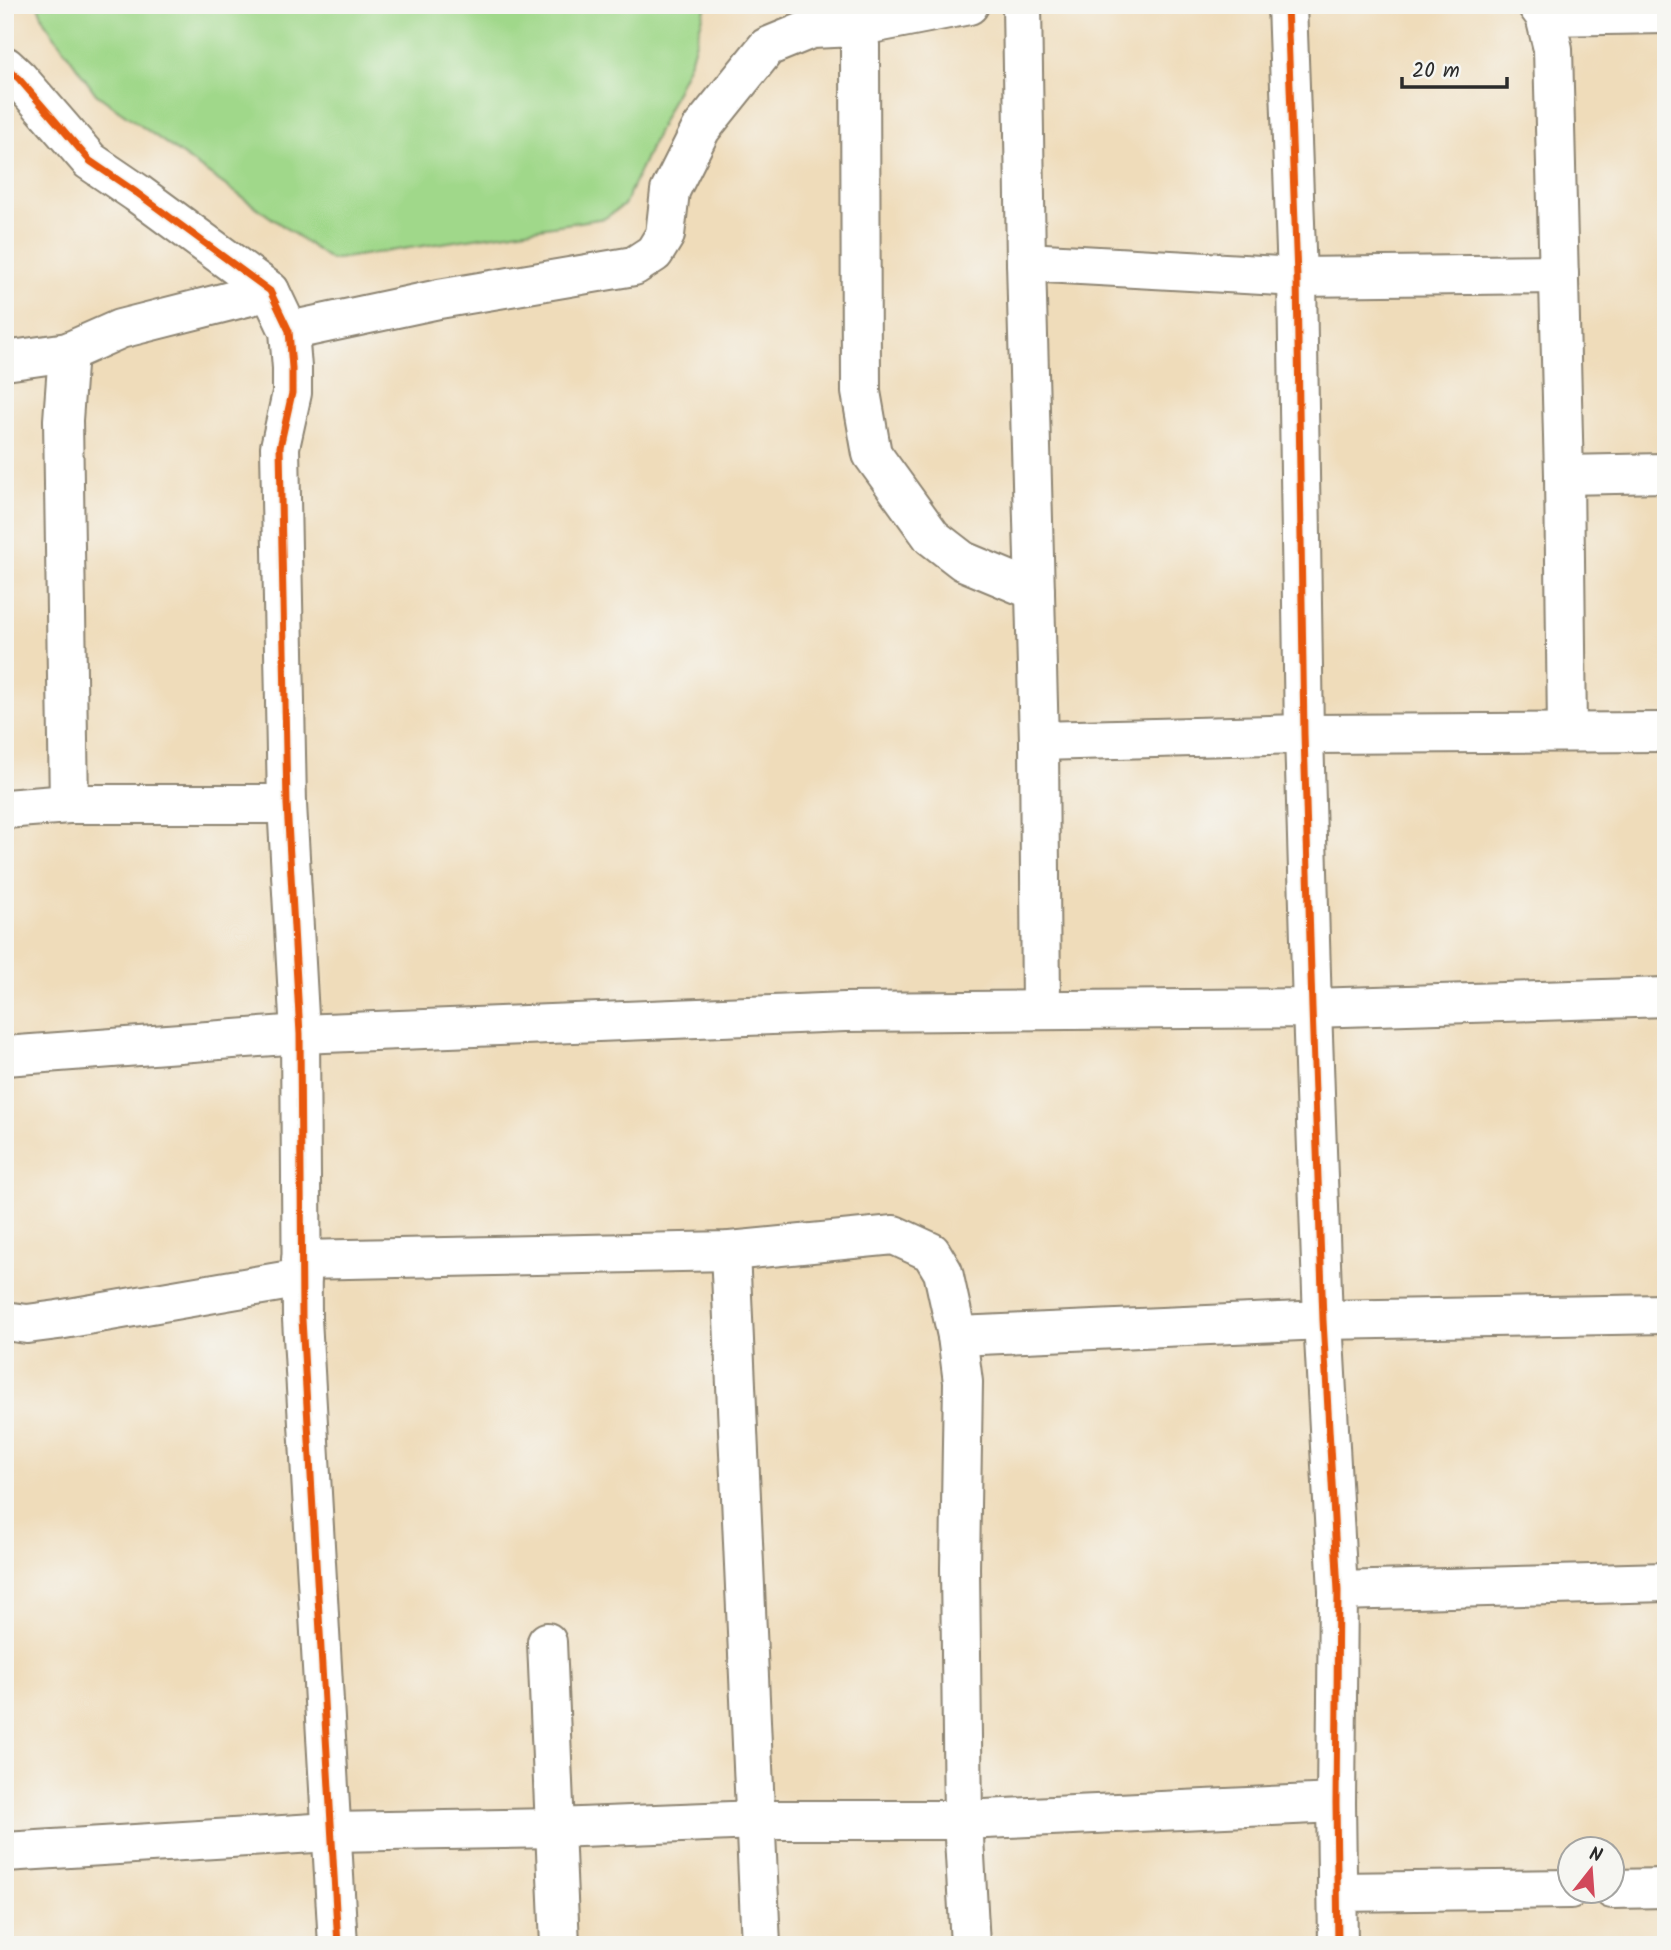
<svg xmlns="http://www.w3.org/2000/svg" width="1671" height="1950" font-family="Kalam,sans-serif">
<style>
.green{fill:#a0d88a;stroke:#66825a;stroke-width:2}
.lines{fill:none;stroke-linecap:round;stroke-linejoin:round}
.minor-casing{stroke:#8d8472;stroke-width:42}
.minor{stroke:#fff;stroke-width:38}
.cycleway-casing{stroke:#f6f6f2;stroke-width:11}
.cycleway{stroke:#e8590c;stroke-width:7}
</style>
<rect width="100%" height="100%" fill="#f6f6f2"/>
<filter id="ink" filterUnits="userSpaceOnUse"><feTurbulence type="fractalNoise" baseFrequency=".0143" numOctaves="2"/><feDisplacementMap in="SourceGraphic" scale="14" xChannelSelector="R" yChannelSelector="G"/><feConvolveMatrix kernelMatrix="1 2 1 2 8 2 1 2 1" color-interpolation-filters="sRGB"/></filter>
<filter id="wash" filterUnits="userSpaceOnUse"><feTurbulence type="fractalNoise" baseFrequency=".00686" numOctaves="4" result="noise"/><feDisplacementMap in="SourceGraphic" scale="28" xChannelSelector="R" yChannelSelector="G"/><feGaussianBlur stdDeviation="1.57" result="paint"/><feColorMatrix in="noise" values="0 0 0 0 0 0 0 0 0 0 0 0 0 0 0 0 0 1.4 0 .05"/><feComposite in="paint" operator="in"/></filter>
<g filter="url(#wash)">
<rect width="100%" height="100%" fill="#efdcba"/>
<!-- green -->
<polygon class="green" points="38,5 706,5 691,59 624,205 605,218 331,260 96,94 44,21"/>
</g>
<g filter="url(#ink)">
<g class="lines">
<defs>
<g id="minor">
<polyline points="1022,5 1026,262 1039,741 1041,1010"/>
<polyline points="1287,5 1297,277 1304,734 1312,1008 1323,1320 1338,1591 1336,1803 1338,1945"/>
<polyline points="1537,5 1545,16 1553,49 1564,475 1567,731"/>
<polyline points="1545,16 1666,14"/>
<polyline points="856,27 860,45 861,392 872,454 932,537 963,561 1035,591"/>
<polyline points="5,66 19,79 90,161 137,193 270,291 289,331 292,368 292,393 280,447 287,804 300,1034 302,1319 338,1945"/>
<polyline points="1026,262 1297,277 1559,274"/>
<polyline points="289,331 439,299 634,266 654,253 665,235 670,191 701,129 767,47 811,29 856,27 969,5"/>
<polyline points="68,352 63,420 69,804"/>
<polyline points="5,361 68,352 120,329 270,291"/>
<polyline points="1564,475 1666,473"/>
<polyline points="1039,741 1304,734 1666,732"/>
<polyline points="5,809 69,804 287,804"/>
<polyline points="5,1056 300,1034 845,1012 1312,1008 1666,997"/>
<polyline points="730,1251 761,1945"/>
<polyline points="301,1260 730,1251 894,1235 931,1252 943,1272 957,1336 963,1382 960,1568 963,1820 970,1945"/>
<polyline points="5,1321 27,1324 58,1320 302,1278"/>
<polyline points="957,1336 1323,1320 1666,1314"/>
<polyline points="1338,1591 1666,1582"/>
<polyline points="547,1642 560,1945"/>
<polyline points="5,1852 330,1832 555,1828 757,1820 963,1820 1336,1803"/>
<polyline points="1612,1889 1666,1888"/>
<polyline points="1337,1892 1570,1889"/>
</g>
</defs>
<!-- minor casing -->
<use href="#minor" class="minor-casing"/>
<!-- minor -->
<use href="#minor" class="minor"/>
<defs>
<g id="cycleway">
<polyline points="1287,5 1297,277 1304,734 1312,1008 1323,1320 1338,1591 1336,1803 1338,1945"/>
<polyline points="5,66 19,79 90,161 137,193 270,291 289,331 292,368 292,393 280,447 287,804 300,1034 302,1319 338,1945"/>
</g>
</defs>
<!-- cycleway casing -->
<use href="#cycleway" class="cycleway-casing"/>
<!-- cycleway -->
<use href="#cycleway" class="cycleway"/>
</g>
</g>
<!-- margin -->
<rect width="1671" height="1950" fill="none" stroke="#f6f6f2" stroke-width="28"/>
<!-- north arrow -->
<g transform="translate(1591 1870) rotate(17)"><circle r="33" fill="#f6f6f2" stroke="#a5a5a2" stroke-width="2"/>
<path d="M0-5L12 26L0 18L-12 26Z" fill="#d1495b"/>
<text y="-10" font-size="19" font-weight="bold" text-anchor="middle" fill="#2b2b2b">N</text>
</g>
<!-- scale -->
<path d="M1402 77v10h105v-10" fill="none" stroke="#2b2b2b" stroke-width="3.5"/>
<text x="1412" y="77" font-size="21" fill="#2b2b2b" stroke="#f6f6f2" stroke-width="5" paint-order="stroke">20 m</text>
</svg>
